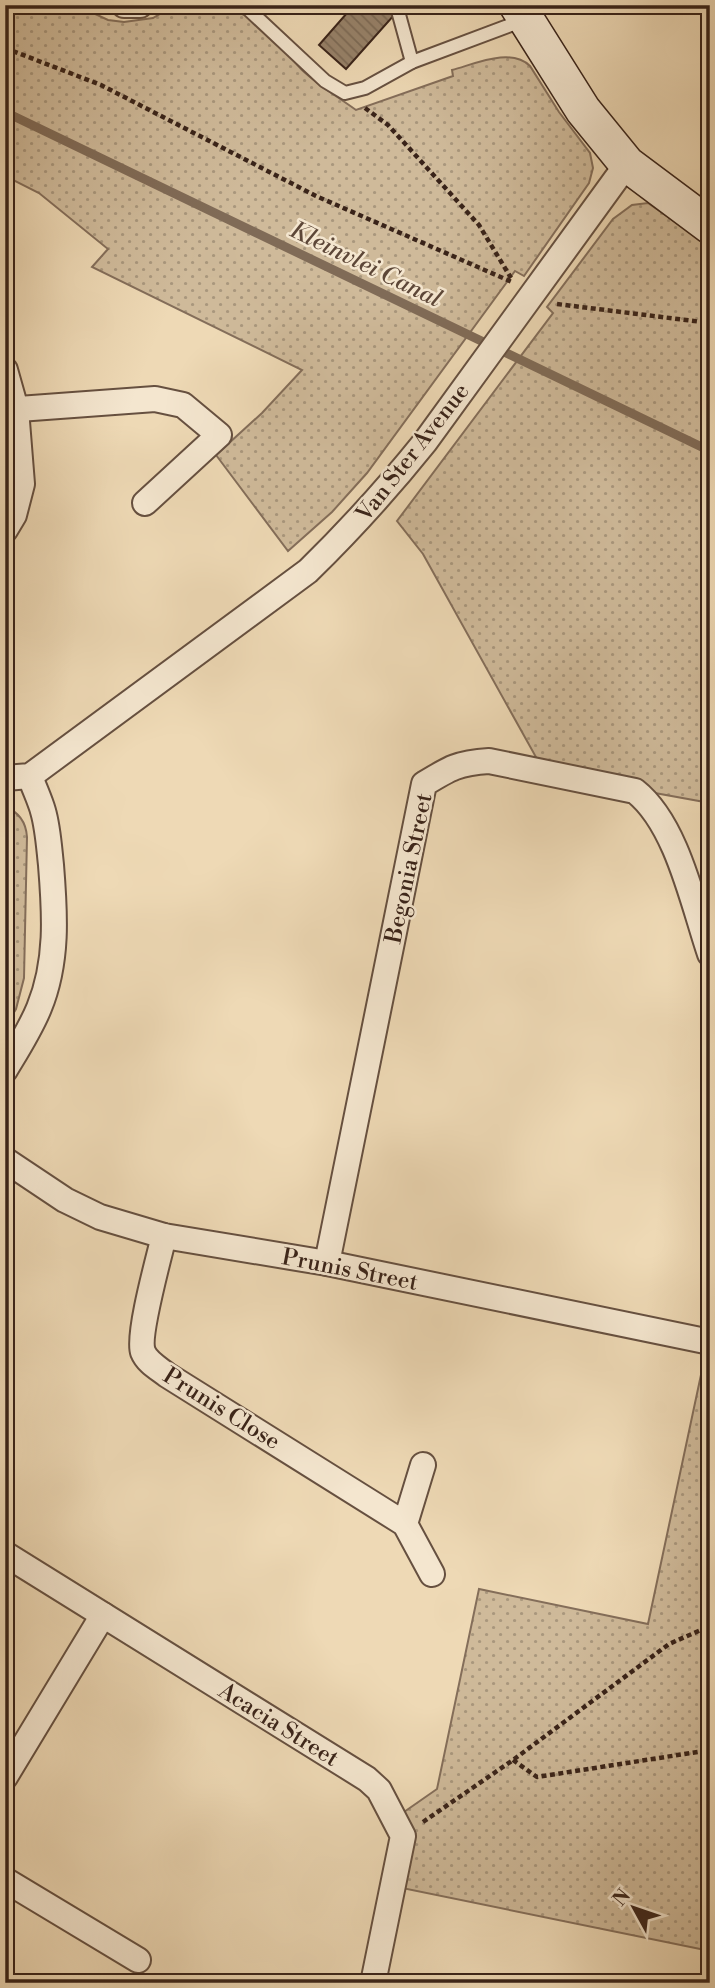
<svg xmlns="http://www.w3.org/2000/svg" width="715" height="1988" font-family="'Libre Bodoni',serif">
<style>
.grass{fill:url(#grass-dots);stroke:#846e5a;stroke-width:2}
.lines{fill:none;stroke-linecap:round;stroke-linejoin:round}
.stream{stroke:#806b57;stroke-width:9}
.building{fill:url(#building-back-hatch);stroke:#392319;stroke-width:2}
.lane-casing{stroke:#665040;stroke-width:16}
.street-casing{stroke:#665040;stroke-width:28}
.secondary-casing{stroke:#392319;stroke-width:38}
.path{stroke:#392319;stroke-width:4.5;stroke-dasharray:5 3.5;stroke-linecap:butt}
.lane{stroke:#f4e6cf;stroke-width:12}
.street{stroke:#f4e6cf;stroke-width:24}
.secondary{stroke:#f4e6cf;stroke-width:35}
.labels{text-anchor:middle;stroke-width:5;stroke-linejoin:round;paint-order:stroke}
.street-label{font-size:23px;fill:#392319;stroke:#f4e6cf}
.water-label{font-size:24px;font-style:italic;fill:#5d4738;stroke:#f4e6cf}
</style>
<defs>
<pattern id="grass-dots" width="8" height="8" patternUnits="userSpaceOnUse" patternTransform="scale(1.75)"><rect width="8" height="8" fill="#cfba9a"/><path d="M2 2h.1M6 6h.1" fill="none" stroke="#a9977d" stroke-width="1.8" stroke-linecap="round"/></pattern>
<pattern id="building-back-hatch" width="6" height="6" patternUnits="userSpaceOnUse" patternTransform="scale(1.75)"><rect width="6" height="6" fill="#97826a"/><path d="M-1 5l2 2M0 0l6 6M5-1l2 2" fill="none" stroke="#7c6a56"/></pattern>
</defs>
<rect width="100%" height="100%" fill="#eed9b5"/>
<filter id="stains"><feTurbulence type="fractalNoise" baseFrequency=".00286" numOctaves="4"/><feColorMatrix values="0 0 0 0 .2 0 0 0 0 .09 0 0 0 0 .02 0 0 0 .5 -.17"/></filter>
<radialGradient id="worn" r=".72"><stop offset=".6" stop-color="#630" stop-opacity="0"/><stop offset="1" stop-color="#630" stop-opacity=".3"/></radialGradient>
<!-- grass -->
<g class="grass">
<path d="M 5,5 L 76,5 L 108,20 L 124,22 L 153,18 L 175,5 L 233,5 C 261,19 281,48 302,70 C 318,85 338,97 356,110 L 453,76 L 452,70 C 475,64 511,47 530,66 L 559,112 L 590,153 L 593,168 L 589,183 L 524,276 L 515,271 L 367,473 L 332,512 L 288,551 L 216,455 L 262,413 L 302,370 L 92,267 L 108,249 L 39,193 L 5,176 Z"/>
<polygon points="648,203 710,246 710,803 655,793 647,787 537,759 423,554 397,521 553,313 547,307 613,219 632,205"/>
<path d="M 5,807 C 19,812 26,822 27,837 L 24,978 L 16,1009 L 5,1027 Z"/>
<polygon points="705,1356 710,1357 710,1951 402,1888 404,1812 437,1789 479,1589 648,1624"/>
</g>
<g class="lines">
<!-- stream -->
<polyline class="stream" points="5,112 710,451"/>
</g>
<!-- building -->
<polygon class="building" points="354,5 403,5 346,69 319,45"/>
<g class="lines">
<defs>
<g id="lane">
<polyline points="239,5 248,9 325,81 345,93 365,88 412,62 524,20"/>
<polyline points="398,11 412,62"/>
</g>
<g id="street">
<polyline points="124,5 140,5"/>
<polyline points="5,370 16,409 22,484 14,515 5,530"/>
<polyline points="5,410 155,399 183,405 219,435 145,503"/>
<path d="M 5,778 L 30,776 L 308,571 C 350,530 388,488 425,442 L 627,164"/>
<path d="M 5,1070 C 17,1050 30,1030 39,1008 C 58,962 55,914 51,865 C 49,847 48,828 43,811 C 40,800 34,788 30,776"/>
<polyline points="5,1160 65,1200 100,1217 164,1236 327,1263 710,1342"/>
<path d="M 164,1236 C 159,1257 137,1336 143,1352 C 147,1362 158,1368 167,1375 L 405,1524 L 432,1574"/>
<path d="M 327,1263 L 424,784 C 450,768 458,763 489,761 L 635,791 C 677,824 693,904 710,954"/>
<polyline points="405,1524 423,1465"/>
<polyline points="5,1554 367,1779 379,1790 403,1836 373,1983"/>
<polyline points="5,1777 103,1615"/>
<polyline points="5,1880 138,1960"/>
</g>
<polyline id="secondary" points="517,5 583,110 627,164 710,226"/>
</defs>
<!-- lane casing -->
<use href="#lane" class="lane-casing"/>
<!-- street casing -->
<use href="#street" class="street-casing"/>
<!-- secondary casing -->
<use href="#secondary" class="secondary-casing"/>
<!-- path -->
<g class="path">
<polyline points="5,48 101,85 316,196 512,282"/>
<polyline points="365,108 388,125 479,225 511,278"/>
<polyline points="557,304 710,323"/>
<polyline points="513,1760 537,1777 710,1750"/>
<polyline points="423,1822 513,1760 669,1644 710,1626"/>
</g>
<!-- lane -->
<use href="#lane" class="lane"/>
<!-- street -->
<use href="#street" class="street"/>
<!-- secondary -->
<use href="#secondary" class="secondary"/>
</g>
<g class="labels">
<!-- street labels -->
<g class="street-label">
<text transform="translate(412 452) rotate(-52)" y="8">Van Ster Avenue</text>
<text transform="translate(408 868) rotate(-78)" y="8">Begonia Street</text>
<text transform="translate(350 1269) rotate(11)" y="8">Prunis Street</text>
<text transform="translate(222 1408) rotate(32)" y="8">Prunis Close</text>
<text transform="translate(279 1724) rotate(32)" y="8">Acacia Street</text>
</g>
<!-- water labels -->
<g class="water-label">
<text transform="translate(366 264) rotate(26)" y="8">Kleinvlei Canal</text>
</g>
</g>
<!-- margin -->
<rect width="715" height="1988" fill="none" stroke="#eed9b5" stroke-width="28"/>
<rect x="7" y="7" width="701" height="1974" fill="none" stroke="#392319" stroke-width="3.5"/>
<rect x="14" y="14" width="687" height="1960" fill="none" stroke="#392319" stroke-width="2"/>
<!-- north arrow -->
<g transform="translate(634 1908) rotate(310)" stroke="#f4e6cf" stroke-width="5" paint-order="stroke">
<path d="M0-5L12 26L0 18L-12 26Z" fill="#392319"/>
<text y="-10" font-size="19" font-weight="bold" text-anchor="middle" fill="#392319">N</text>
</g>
<rect width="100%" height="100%" filter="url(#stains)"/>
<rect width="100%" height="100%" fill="url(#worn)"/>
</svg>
